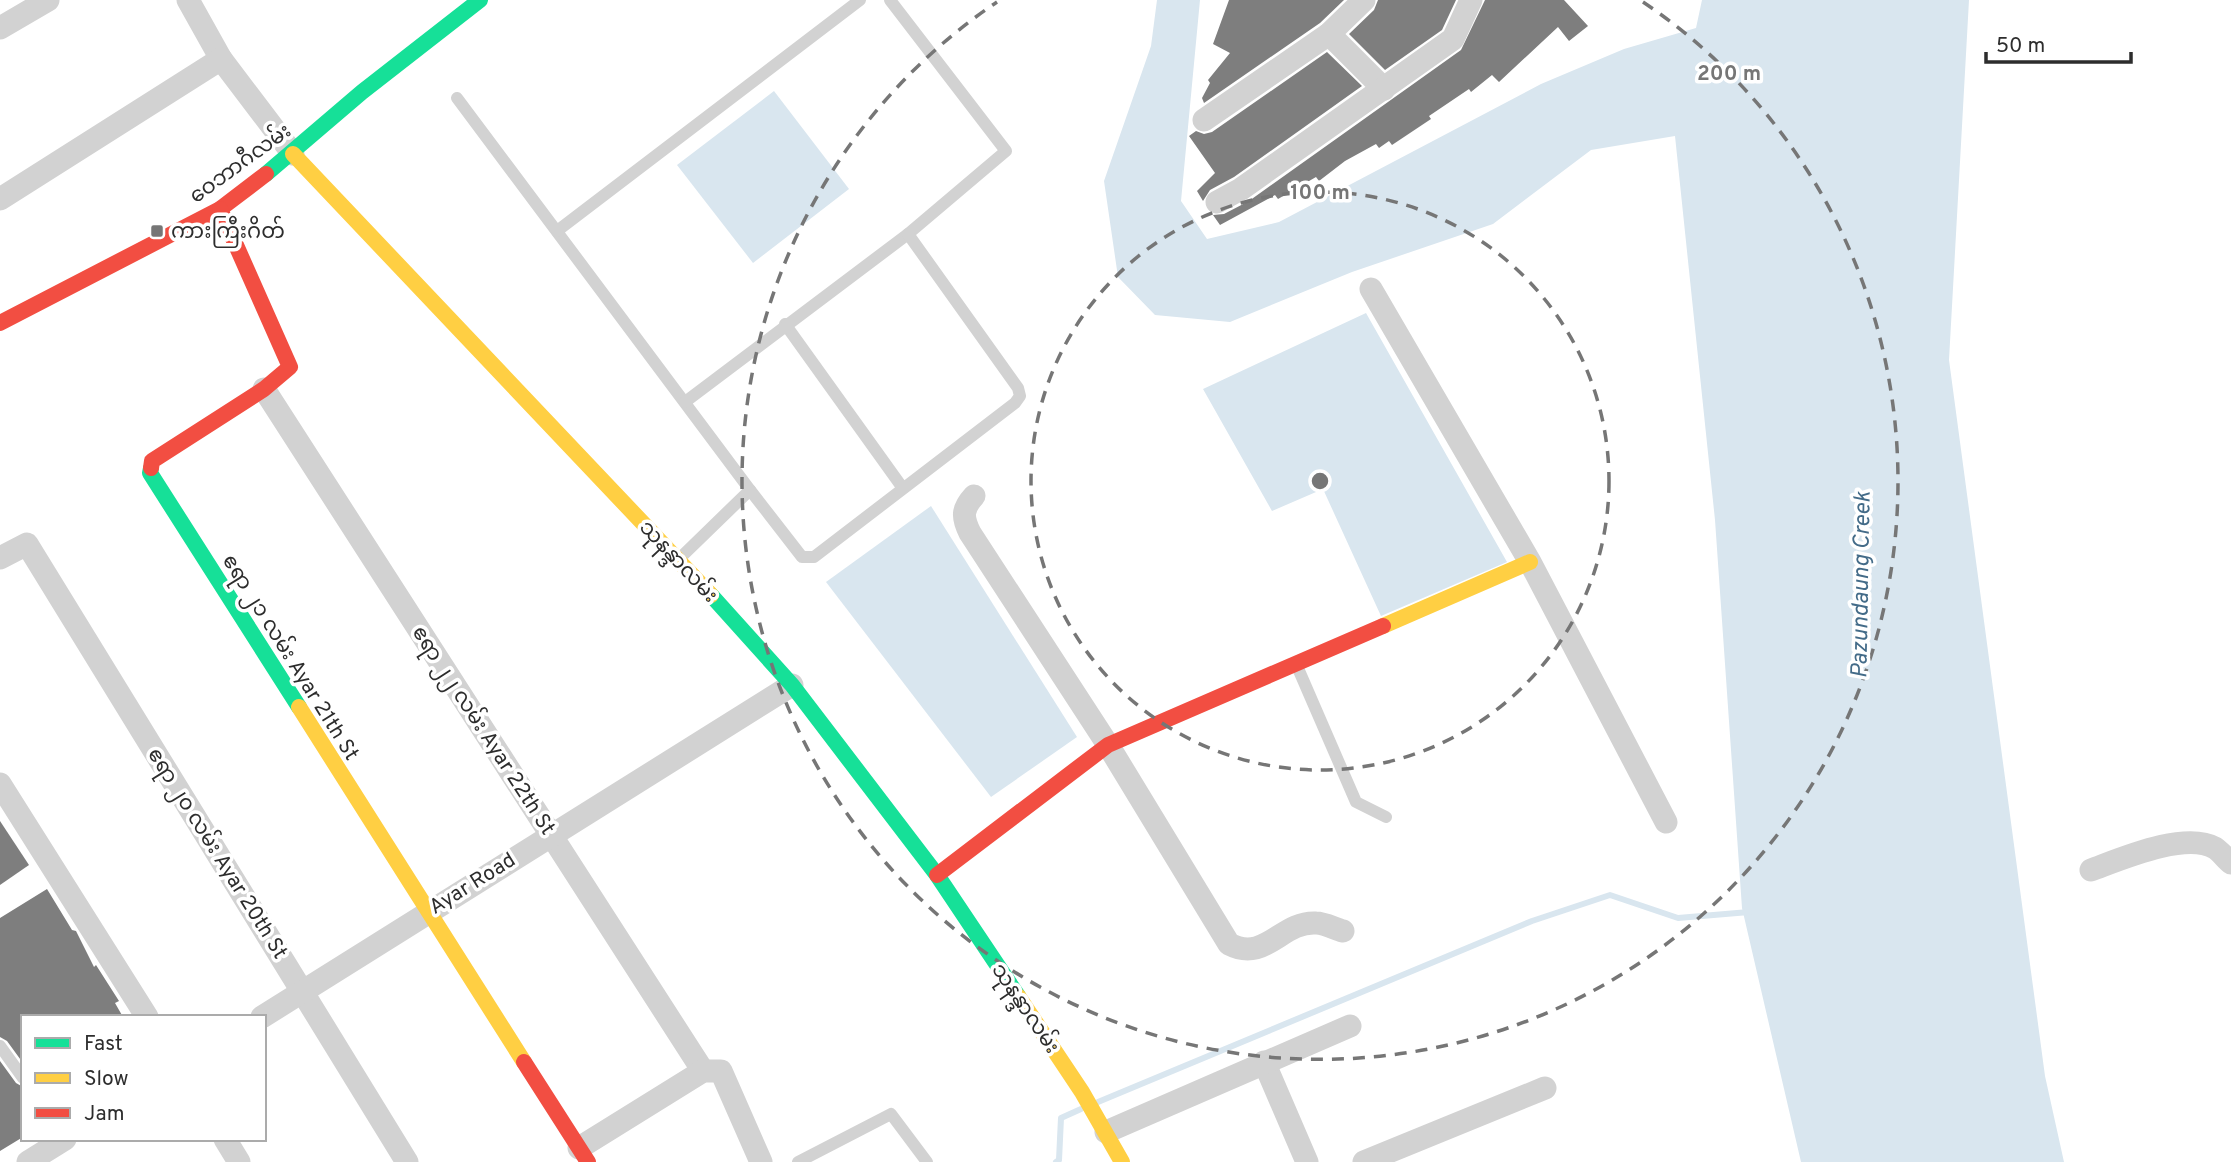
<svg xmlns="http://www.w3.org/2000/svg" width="2231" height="1162" font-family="Overpass,'Noto Sans Myanmar',sans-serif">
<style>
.water{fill:#d9e6ef}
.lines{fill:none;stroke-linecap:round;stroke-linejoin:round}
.stream{stroke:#d9e6ef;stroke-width:6}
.building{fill:#7e7e7e}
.lane{stroke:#d2d2d2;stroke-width:12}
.street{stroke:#d2d2d2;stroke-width:23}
.fast{stroke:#16e098;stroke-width:16}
.slow{stroke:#ffcf43;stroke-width:16}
.jam{stroke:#f24e42;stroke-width:16}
.ring{fill:none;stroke:#767676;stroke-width:3.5;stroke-dasharray:12 9}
.poi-dot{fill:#767676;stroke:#fff;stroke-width:2.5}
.labels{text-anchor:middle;stroke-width:7;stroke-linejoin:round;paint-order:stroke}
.street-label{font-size:21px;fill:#2d2d2d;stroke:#fff}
.poi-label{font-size:21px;fill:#2d2d2d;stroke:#fff;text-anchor:start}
.water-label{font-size:23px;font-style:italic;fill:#436b88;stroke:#fff}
.centre{fill:#767676;stroke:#fff;stroke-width:3.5}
.ring-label{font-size:21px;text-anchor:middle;font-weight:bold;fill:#767676;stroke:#fff;stroke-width:7;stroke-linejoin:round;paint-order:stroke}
</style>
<rect width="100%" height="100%" fill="#fff"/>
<!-- water -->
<g class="water">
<polygon points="1157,0 1200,0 1181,201 1207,239 1279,222 1541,84 1624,49 1696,28 1702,0 1969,0 1949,360 2045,1076 2064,1162 1801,1162 1742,908 1715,520 1675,136 1591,150 1493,224 1352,272 1230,322 1155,315 1118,277 1104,181 1151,46"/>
<polygon points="774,91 849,189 753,263 677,165"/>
<polygon points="1366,313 1507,562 1381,616 1323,489 1272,511 1203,389"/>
<polygon points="931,506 1077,737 991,797 826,582"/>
</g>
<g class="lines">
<!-- stream -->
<g class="stream">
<polyline points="1098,1102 1532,921 1610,895 1678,918 1749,912"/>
<polyline points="1056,1162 1059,1160 1061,1118 1081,1109"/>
</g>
</g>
<!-- building -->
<g class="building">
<polygon points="1229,0 1344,0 1320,23 1204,103 1202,98 1210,83 1208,80 1230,53 1213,44"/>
<polygon points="1378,0 1456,0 1442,30 1385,70 1349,34 1374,10"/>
<polygon points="1485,0 1564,0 1588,26 1569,41 1558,27 1499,82 1492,75 1471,92 1469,89 1429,116 1431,119 1392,145 1389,141 1379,148 1376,144 1345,161 1319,181 1316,177 1278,199 1275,195 1220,225 1213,215 1224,214 1249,201 1461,50"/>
<polygon points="1327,52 1362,86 1234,177 1210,190 1203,201 1197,191 1215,173 1189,136 1196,131 1204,134 1212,132"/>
<polygon points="0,821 29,865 0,885"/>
<polygon points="47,889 72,930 76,931 94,967 96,965 119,1001 115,1003 123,1017 23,1017 23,1063 7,1041 0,1037 0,918"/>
<polygon points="0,1061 16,1083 23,1087 23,1137 0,1151"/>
</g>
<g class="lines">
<!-- lane -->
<g class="lane">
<polyline points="457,98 750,490 679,559"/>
<polyline points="557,231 860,0"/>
<polyline points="785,324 902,487"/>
<polyline points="685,402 908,234 1006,151 890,0"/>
<polyline points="750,490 802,557 814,557 1015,403 1020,396 1018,388 908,234"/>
<polyline points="1297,666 1356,802 1386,817"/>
<polyline points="0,1046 23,1078"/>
<polyline points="798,1162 891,1114 927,1162"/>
</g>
<!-- street -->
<g class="street">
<polyline points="188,0 221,59 293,154"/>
<polyline points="0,28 48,0"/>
<polyline points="1329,34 1384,89"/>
<polyline points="1204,120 1329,34 1364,0"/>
<polyline points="0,199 221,59"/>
<polyline points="1217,202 1241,189 1453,39 1471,0"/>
<polyline points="1371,289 1530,562 1666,822"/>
<polyline points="264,389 703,1071"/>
<path d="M 974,496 C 962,509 962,517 970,533 L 1108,745 L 1229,944 C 1266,963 1281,921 1316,923 C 1325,923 1335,929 1343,931"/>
<polyline points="0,558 27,544 407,1162"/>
<polyline points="0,784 147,1017"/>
<path d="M 2091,870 C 2121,859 2185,831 2215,848 C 2221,852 2226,859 2231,863"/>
<polyline points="262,1017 792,685"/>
<polyline points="1264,1062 1307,1162"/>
<polyline points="1106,1132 1350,1026"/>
<polyline points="225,1139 239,1162"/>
<polyline points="579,1148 703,1071 721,1071 761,1162"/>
<polyline points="28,1162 65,1139"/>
<polyline points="1364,1162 1545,1088"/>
</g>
<!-- fast -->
<g class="fast">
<polyline points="266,174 362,92 480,0"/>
<polyline points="151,468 150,473 299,707"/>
<polyline points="711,595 792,685 937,875 1018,996"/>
</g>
<!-- slow -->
<g class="slow">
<polyline points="293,154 711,595"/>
<polyline points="1383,626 1530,562"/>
<polyline points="299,707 524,1062"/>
<polyline points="1018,996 1082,1092 1122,1162"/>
</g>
<!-- jam -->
<g class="jam">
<polyline points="0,323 220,209 266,174"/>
<polyline points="151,468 152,461 264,389 290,367 220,209"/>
<polyline points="937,875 1108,745 1383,626"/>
<polyline points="524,1062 588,1162"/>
</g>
</g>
<!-- distance rings -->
<g class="ring">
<circle cx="1320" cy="481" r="289"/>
<path d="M1643 2A578 578 0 1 1 997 2"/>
</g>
<!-- markers -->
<rect class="poi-dot" x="150" y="224" width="14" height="14" rx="3.5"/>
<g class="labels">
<!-- street labels -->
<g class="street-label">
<text transform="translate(240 163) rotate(-36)" y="7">ဝေဘာဂီလမ်း</text>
<text transform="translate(679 561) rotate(47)" y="7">သုနန္ဒာလမ်း</text>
<text transform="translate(291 657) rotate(58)" y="7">ဧရာ ၂၁ လမ်း Ayar 21th St</text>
<text transform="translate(484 730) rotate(57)" y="7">ဧရာ ၂၂ လမ်း Ayar 22th St</text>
<text transform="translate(218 853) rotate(58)" y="7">ဧရာ ၂၀ လမ်း Ayar 20th St</text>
<text transform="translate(472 883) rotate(-32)" y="7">Ayar Road</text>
<text transform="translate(1026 1008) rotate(56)" y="7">သုနန္ဒာလမ်း</text>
</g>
<!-- poi labels -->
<g class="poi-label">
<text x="171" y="238">ကားကြီးဂိတ်</text>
</g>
<!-- water labels -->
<g class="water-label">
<text transform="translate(1860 585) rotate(-89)" y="8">Pazundaung Creek</text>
</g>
</g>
<circle cx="1320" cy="481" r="10" class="centre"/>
<g class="ring-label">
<text x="1729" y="80">200 m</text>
<text x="1320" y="199">100 m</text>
</g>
<!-- legend -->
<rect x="21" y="1015" width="245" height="126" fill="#ffffff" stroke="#ababab" stroke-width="2"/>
<rect x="35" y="1038" width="35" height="10" fill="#16e098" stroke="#ababab" stroke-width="2"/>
<text x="84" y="1050" font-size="21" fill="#2d2d2d">Fast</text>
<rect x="35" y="1073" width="35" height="10" fill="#ffcf43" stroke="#ababab" stroke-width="2"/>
<text x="84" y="1085" font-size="21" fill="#2d2d2d">Slow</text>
<rect x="35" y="1108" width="35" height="10" fill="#f24e42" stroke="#ababab" stroke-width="2"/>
<text x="84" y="1120" font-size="21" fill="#2d2d2d">Jam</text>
<!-- scale -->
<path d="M1986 52v10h145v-10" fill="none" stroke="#2d2d2d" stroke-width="3.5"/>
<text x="1996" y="52" font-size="21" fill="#2d2d2d" stroke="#ffffff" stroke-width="5" paint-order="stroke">50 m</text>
</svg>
